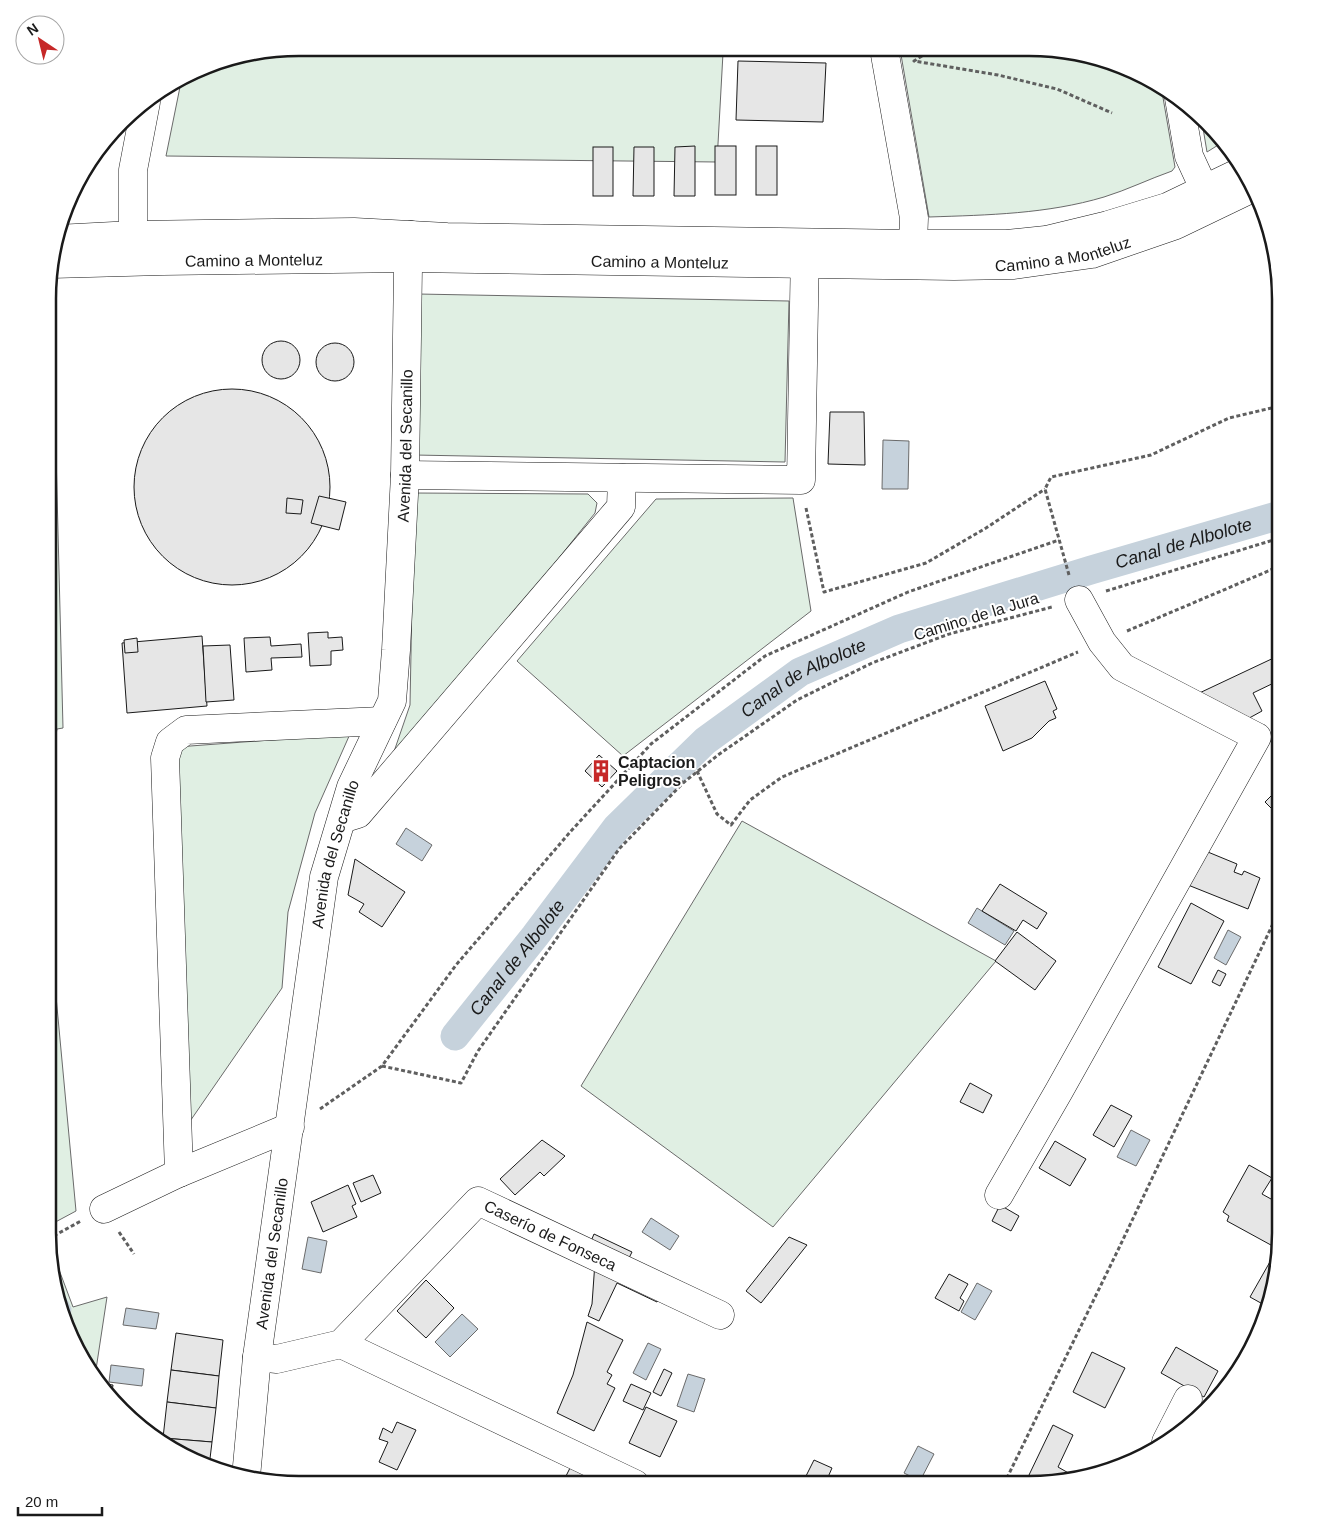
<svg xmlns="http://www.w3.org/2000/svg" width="1328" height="1532" font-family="Arial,sans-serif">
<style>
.green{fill:#e0efe3;stroke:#6a6a6a}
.water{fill:#c6d2dc;stroke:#6a6a6a}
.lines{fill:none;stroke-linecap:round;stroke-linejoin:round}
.stream{stroke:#c6d2dc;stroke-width:9}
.canal{stroke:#c6d2dc;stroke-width:29}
.building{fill:#e6e6e6;stroke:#1a1a1a}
.minor-casing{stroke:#1a1a1a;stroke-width:29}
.path{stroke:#5f5f5f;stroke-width:3;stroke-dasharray:4 2.5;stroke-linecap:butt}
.minor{stroke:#fff;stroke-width:28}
.labels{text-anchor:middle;stroke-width:4;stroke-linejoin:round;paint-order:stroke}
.street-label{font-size:16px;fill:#1a1a1a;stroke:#fff}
.poi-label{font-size:16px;font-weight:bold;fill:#1a1a1a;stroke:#fff;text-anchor:start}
.water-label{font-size:18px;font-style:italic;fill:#1a1a1a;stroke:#fff}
.rim{fill:none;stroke:#1a1a1a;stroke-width:2.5}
</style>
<rect width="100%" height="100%" fill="#fff"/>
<!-- green -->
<g class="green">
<path d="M 900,49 L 1062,50 L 1125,67 L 1161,86 L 1175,167 L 1172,171 C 1149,179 1127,190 1104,197 C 1047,214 988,215 929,217 Z"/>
<polygon points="275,52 723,53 717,162 166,156 181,82 218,61"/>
<polygon points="1201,116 1207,121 1223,142 1207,152"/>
<polygon points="418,294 789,301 785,462 414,455"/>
<polygon points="52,295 63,728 57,729 50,770"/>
<polygon points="414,493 588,494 597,503 595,513 387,772 410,705"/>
<polygon points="793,498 811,611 623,756 517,661 656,499"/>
<polygon points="350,734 315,813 288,912 282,988 186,1127 177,747"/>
<polygon points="742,821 996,961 773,1227 581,1086"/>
<polygon points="49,921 76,1211 48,1226"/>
<polygon points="49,1243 73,1307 107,1297 95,1376 81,1359 56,1298"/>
</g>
<!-- water -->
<g class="water">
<polygon points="883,440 909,441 908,489 882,489"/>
<polygon points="406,828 432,845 422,861 396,844"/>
<polygon points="977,908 1014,931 1005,945 968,923"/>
<polygon points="1228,930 1241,937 1226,965 1214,958"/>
<polygon points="1131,1130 1150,1140 1136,1166 1117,1157"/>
<polygon points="651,1218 679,1236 670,1250 642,1232"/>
<polygon points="308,1237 327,1241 321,1273 302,1269"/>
<polygon points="977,1283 992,1291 975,1320 961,1312"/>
<polygon points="126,1308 159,1313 156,1329 123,1325"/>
<polygon points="462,1314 478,1329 450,1357 435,1342"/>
<polygon points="648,1343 661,1349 646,1380 633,1373"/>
<polygon points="111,1365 144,1369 142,1386 109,1382"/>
<polygon points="688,1374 705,1379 694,1412 677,1406"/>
<polygon points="918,1446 934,1454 920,1481 904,1473"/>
</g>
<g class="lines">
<!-- stream -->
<polyline class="stream" points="55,1286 67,1309 65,1319"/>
<!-- canal -->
<path class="canal" id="s1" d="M 455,1036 L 535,936 L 617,827 L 705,741 L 800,672 L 899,629 L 1091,570 L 1280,515"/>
</g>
<!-- building -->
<g class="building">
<polygon points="738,61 826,63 823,122 736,120"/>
<polygon points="695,146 695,196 674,196 675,147"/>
<rect x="715" y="146" width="21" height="49"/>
<rect x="756" y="146" width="21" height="49"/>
<rect x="593" y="147" width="20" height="49"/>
<polygon points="634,147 654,147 654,196 633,196"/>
<circle cx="281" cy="360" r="19"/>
<circle cx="335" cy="362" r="19"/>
<circle cx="232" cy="487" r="98"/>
<polygon points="830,412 864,412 865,465 828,464"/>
<polygon points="319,496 346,502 339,530 311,523"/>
<polygon points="287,498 303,500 301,514 286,513"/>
<polygon points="328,632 328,638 342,637 343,650 331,651 331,665 310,666 308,633"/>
<polygon points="202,636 207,706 127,713 122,643"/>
<polygon points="270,637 271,646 301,644 302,657 271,658 272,670 246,672 244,638"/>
<polygon points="137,638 138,652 125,653 124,640"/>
<polygon points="230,645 234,700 206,702 203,646"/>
<polygon points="1280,655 1280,680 1253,693 1262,711 1242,722 1193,696"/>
<polygon points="1045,681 1057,709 1053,711 1056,718 1049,721 1032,738 1003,751 985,706"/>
<polygon points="599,755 617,771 602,787 585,771"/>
<polygon points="1280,787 1280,802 1273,810 1265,802"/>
<polygon points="1203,850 1237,864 1234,872 1242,875 1244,871 1260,878 1248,909 1188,885"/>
<polygon points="355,859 405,892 382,927 359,912 364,904 348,895"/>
<polygon points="1000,884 1047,913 1037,929 1023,920 1016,931 982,911"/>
<polygon points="1191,903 1224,921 1191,984 1158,967"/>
<polygon points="1017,932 1056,961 1035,990 995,961"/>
<polygon points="1218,970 1226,974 1220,986 1212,982"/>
<polygon points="970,1083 992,1095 983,1113 960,1102"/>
<polygon points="1111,1105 1132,1116 1114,1147 1093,1135"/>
<polygon points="542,1140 565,1156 544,1176 540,1172 515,1195 500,1179"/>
<polygon points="1055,1141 1086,1159 1070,1186 1039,1168"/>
<polygon points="1249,1165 1272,1178 1262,1194 1280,1204 1280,1250 1227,1221 1229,1216 1223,1212"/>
<polygon points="373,1175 381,1193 361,1202 353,1183"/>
<polygon points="348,1185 356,1204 352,1206 357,1217 323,1232 311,1202"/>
<polygon points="1000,1205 1019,1216 1011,1231 992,1221"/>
<polygon points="594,1234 632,1252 626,1264 589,1246"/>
<polygon points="789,1237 807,1245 761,1303 746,1291"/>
<polygon points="1271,1260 1277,1264 1268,1307 1250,1297"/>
<polygon points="595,1262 661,1293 657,1302 617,1283 599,1321 588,1316 592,1304"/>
<polygon points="949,1274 968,1284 960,1298 964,1301 959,1311 935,1298"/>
<polygon points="426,1280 454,1308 426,1338 397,1311"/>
<polygon points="587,1322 623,1340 607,1372 612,1375 607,1384 615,1388 594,1431 557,1413 573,1375"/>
<polygon points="176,1333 223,1340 219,1376 171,1370"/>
<polygon points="1176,1347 1218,1371 1204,1397 1161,1373"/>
<polygon points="1092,1352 1125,1368 1105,1408 1073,1392"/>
<polygon points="664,1369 672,1373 661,1396 653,1392"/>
<polygon points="171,1370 219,1376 216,1408 167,1402"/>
<polygon points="105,1384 113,1385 111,1398 104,1389"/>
<polygon points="631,1384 651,1393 643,1410 623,1401"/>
<polygon points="167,1402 216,1408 212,1442 163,1438"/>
<polygon points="646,1407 677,1421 660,1457 629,1443"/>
<polygon points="397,1422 416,1430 397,1470 379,1462 388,1442 379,1439 383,1428 392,1433"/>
<polygon points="1053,1425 1073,1435 1058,1467 1072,1475 1069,1480 1047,1484 1029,1475"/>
<polygon points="163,1438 212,1442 209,1467 173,1451 163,1443"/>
<polygon points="814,1460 832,1468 825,1484 802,1484"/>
<polygon points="572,1464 599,1477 596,1484 562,1484"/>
</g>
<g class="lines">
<defs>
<g id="minor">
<polyline points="884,49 914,218 913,244"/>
<polyline points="1179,98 1189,156 1212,206"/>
<polyline points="133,235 133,170 146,102"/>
<polyline points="57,239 133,235 354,232 447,237 913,244 1007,244 1046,240 1108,225 1167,207 1244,170"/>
<path id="s2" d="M 52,264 L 162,261 L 409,258 L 954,266 L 1014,265 L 1092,254 L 1176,225 L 1253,188"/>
<polyline points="405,475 801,480 805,247"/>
<polyline points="342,819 358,814 621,507 622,478"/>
<polyline points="179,1173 165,758 170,742 186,730 382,721"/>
<polyline points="999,1195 1059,1091 1257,737 1122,667 1102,642 1079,600"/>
<polyline points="104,1209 179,1173 290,1127"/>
<polyline points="341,1344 635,1484"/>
<path id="s3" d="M 257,1357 L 277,1359 L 341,1344 L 478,1201 L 720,1315"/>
<polyline points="1166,1442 1188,1399"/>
<path id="s4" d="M 246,1477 L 257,1357 L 324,877 L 351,787 L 392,701 L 396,650 L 405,475 L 408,267 L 411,235"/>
</g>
</defs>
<!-- minor casing -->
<use href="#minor" class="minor-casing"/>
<!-- path -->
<g class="path">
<polyline points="933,49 914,61 998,75 1057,89 1112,113"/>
<polyline points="806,508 824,592 926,563 986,528 1045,489"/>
<polyline points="1069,575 1045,489 1051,477 1151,455 1229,418 1280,406"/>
<polyline points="1106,591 1280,538"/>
<polyline points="1127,631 1280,566"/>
<polyline points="697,771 717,814 731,825 750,800 782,777 1078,652"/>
<polyline points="676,776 683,783"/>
<polyline points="382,1066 461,1083 478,1051 619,849 683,783 718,755 797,700 872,663 949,634 1052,607"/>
<polyline points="320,1109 382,1066 456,965 571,831 651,744 765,656 908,592 1059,540"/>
<polyline points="119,1232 134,1254"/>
<polyline points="48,1239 81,1221"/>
<polyline points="1004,1484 1118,1250 1280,909"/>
</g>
<!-- minor -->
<use href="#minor" class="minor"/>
</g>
<!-- icons -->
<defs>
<symbol id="building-bare" viewBox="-9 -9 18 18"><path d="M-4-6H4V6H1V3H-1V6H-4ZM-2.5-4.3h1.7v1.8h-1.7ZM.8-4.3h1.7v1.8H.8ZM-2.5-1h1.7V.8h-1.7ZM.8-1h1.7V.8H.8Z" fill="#c62828" stroke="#fff" stroke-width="2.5" paint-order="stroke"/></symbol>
</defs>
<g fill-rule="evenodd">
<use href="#building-bare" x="585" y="755" width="32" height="32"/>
</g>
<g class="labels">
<!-- street labels -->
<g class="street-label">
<text dy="6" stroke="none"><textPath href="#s2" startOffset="1012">Camino a Monteluz</textPath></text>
<text dy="6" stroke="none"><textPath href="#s2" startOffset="202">Camino a Monteluz</textPath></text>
<text dy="6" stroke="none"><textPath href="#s2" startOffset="608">Camino a Monteluz</textPath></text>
<text dy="6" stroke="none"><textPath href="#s4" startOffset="1050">Avenida del Secanillo</textPath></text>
<text transform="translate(976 616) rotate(-17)" y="6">Camino de la Jura</text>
<text dy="6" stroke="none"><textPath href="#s4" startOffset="630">Avenida del Secanillo</textPath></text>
<text dy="6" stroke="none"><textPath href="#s3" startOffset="364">Caserío de Fonseca</textPath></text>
<text dy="6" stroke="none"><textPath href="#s4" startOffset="225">Avenida del Secanillo</textPath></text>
</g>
<!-- poi labels -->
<g class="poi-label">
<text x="618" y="768">Captacion<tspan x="618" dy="18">Peligros</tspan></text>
</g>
<!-- water labels -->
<g class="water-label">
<text dy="6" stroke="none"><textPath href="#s1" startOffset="910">Canal de Albolote</textPath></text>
<text dy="6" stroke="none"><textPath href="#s1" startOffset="505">Canal de Albolote</textPath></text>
<text dy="6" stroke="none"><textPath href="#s1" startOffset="100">Canal de Albolote</textPath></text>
</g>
</g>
<!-- crop -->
<path d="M0 0H1328V1532H0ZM299 56H1029A243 243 0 0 1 1272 299V1233A243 243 0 0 1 1029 1476H299A243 243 0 0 1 56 1233V299A243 243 0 0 1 299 56Z" fill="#fff" fill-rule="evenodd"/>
<path class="rim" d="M299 56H1029A243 243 0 0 1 1272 299V1233A243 243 0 0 1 1029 1476H299A243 243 0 0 1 56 1233V299A243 243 0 0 1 299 56Z"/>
<!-- north arrow -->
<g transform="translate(40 40) rotate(325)"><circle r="24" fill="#ffffff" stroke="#a3a3a3"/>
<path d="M0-4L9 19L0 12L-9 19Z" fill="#c62828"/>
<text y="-8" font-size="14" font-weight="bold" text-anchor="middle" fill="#1a1a1a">N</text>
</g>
<!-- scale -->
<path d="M18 1507v8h84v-8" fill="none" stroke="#1a1a1a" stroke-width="2.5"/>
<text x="25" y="1507" font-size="15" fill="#1a1a1a" stroke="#ffffff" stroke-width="4" paint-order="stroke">20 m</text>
</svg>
